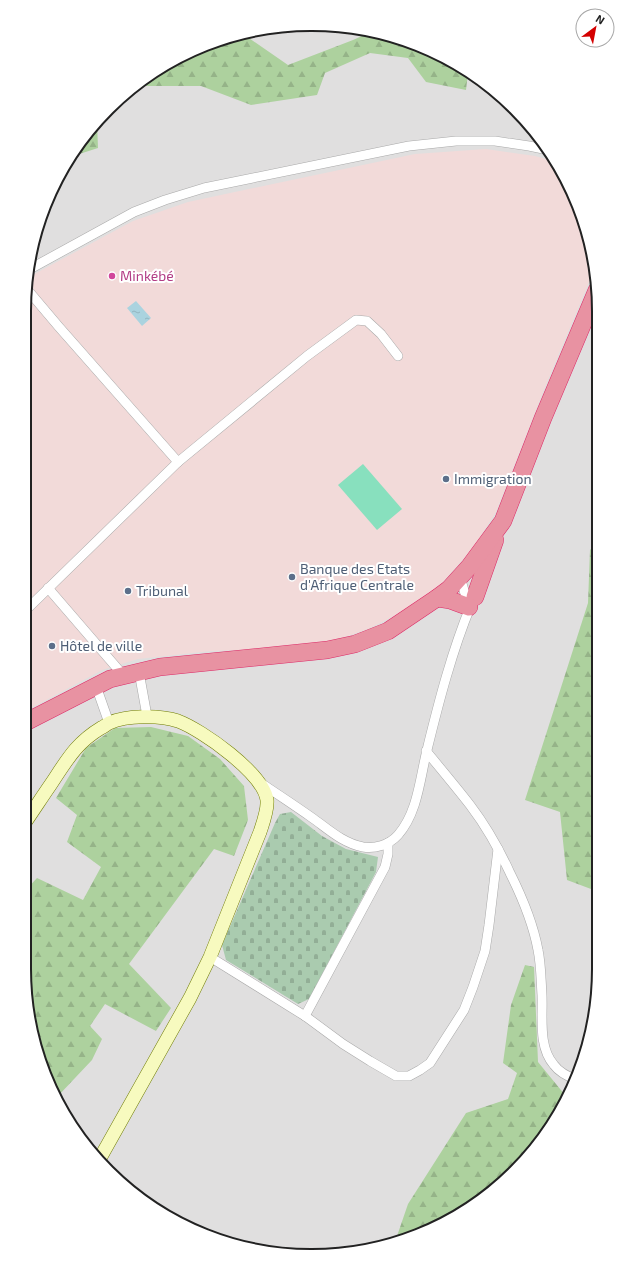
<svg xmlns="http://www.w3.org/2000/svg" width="623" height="1280" font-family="'Exo 2',sans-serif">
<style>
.residential{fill:#e0dfdf}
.commercial{fill:#f2dad9}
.forest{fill:url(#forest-firs)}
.cemetery{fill:url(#cemetery-stones)}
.pitch{fill:#88e0be}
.water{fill:url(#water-ripples)}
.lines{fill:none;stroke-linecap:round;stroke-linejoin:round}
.street-casing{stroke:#a9a9a9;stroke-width:10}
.secondary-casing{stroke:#707d05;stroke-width:14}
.highway-casing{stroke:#dc2a67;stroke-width:18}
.street{stroke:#fff;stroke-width:9}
.secondary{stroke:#f7fabf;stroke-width:13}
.highway{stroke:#e892a2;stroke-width:17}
.hotel-dot{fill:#d1479c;stroke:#fff;stroke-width:1.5}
.service-dot{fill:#5c6f8a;stroke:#fff;stroke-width:1.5}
.labels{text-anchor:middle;stroke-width:4;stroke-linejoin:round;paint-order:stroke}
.hotel-label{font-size:14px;fill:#b23c85;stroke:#fff;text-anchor:start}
.service-label{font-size:14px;fill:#4e5e75;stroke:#fff;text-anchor:start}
.rim{fill:none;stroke:#222;stroke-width:2}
</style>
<defs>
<pattern id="forest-firs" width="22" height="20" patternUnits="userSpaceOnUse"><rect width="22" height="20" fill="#add19e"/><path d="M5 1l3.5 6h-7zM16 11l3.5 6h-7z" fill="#95b388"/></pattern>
<pattern id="cemetery-stones" width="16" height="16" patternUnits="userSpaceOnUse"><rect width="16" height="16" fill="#aacbaf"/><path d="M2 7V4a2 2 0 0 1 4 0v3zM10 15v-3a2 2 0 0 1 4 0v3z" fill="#92ae96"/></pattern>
<pattern id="water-ripples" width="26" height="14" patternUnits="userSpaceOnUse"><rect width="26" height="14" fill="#aad3df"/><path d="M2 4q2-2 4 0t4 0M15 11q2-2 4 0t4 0" fill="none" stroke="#92b5bf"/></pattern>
</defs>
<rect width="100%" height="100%" fill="#f2efe9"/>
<!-- residential -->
<polygon class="residential" points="312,24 368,30 422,46 487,84 540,137 577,202 597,274 599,969 593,1025 577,1079 551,1128 515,1172 439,1226 349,1254 255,1250 168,1217 122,1184 84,1144 39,1061 24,968 24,311 30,255 46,201 73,152 108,108 152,72 202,46 256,29"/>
<!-- commercial -->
<polygon class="commercial" points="486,149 535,156 553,161 577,202 595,268 545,387 496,512 473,548 442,583 408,609 368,629 328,643 274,649 210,651 138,659 102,670 24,712 24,311 27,278 133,221 188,202 415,154"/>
<!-- forest -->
<g class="forest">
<polygon points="373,31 422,46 468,73 466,90 426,82 408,58 370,53 325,73 317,95 251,105 201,86 135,86 152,72 202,46 240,34 246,36 288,65 353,40"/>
<polygon points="97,122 98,148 70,157 73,152"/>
<polygon points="597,542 599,892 567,880 560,812 525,800 588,603 590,550"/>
<polygon points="151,727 188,736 220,759 244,786 248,820 234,856 214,849 129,964 171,1008 156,1031 105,1004 90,1026 102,1039 92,1060 58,1096 39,1061 24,968 24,892 37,878 83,900 101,867 67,842 77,815 56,798 86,748 115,728"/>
<polygon points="525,965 534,967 538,1062 565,1095 563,1104 551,1128 515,1172 439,1226 396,1239 408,1204 466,1113 508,1099 517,1073 503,1063 511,1005"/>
</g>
<!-- cemetery -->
<polygon class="cemetery" points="291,812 322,836 346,849 378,857 376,872 309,999 298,1004 226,960 222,945 275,823 280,814"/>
<!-- pitch -->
<polygon class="pitch" points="363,464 402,509 377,530 338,485"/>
<!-- water -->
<polygon class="water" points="136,301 151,318 142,326 127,308"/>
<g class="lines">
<defs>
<g id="street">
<polyline points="28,270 134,212 165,200 204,188 409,146 456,141 495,141 529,146 548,150"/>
<polyline points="26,288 59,327 178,462"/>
<polyline points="460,577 469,607"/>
<polyline points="48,588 123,675"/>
<polyline points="24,612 178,462 307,356 356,320 367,321 381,334 398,356"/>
<polyline points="139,672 147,716"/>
<polyline points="96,686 109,723"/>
<path d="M 426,751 C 441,769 456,787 470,805 C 486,826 499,849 510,873 C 522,897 533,923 538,950 C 541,964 541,980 542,995 C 543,1017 538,1047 554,1065 C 559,1072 569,1077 577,1080"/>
<path d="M 261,783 C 277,794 294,805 311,817 C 327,828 342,843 363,847 C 375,849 389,845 398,835 C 418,812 420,778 427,750 C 439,701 452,651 471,605"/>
<polyline points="210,957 305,1016 343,1044 370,1061 396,1076 409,1076 420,1070 430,1063 464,1010 473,987 485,951 489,925 498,849"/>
<polyline points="305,1016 385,867 388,854 388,843"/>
</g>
<path id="secondary" d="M 24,824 C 33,811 42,797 51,784 C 67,760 76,743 101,728 C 104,727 107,724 109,723 C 127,715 160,715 178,721 C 202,730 263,773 267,800 C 268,810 263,823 260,832 L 210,957 L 190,998 L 99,1160"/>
<g id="highway">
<polyline points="475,597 495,540"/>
<polyline points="437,598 450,600 469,607"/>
<polyline points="24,723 110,679 160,667 327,650 355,644 388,631 437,598 449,589 469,567 503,521 543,418 597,290"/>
</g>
</defs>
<!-- street casing -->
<use href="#street" class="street-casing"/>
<!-- secondary casing -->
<use href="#secondary" class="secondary-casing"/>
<!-- highway casing -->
<use href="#highway" class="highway-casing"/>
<!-- street -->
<use href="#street" class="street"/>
<!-- secondary -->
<use href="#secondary" class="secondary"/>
<!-- highway -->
<use href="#highway" class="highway"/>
</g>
<!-- markers -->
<circle class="hotel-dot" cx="112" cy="276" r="4"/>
<g class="service-dot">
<circle cx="446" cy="479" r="4"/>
<circle cx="292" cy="577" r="4"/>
<circle cx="128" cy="591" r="4"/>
<circle cx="52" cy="646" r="4"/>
</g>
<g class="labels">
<!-- hotel labels -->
<g class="hotel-label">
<text x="120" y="281">Minkébé</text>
</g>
<!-- service labels -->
<g class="service-label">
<text x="454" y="484">Immigration</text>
<text x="300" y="574">Banque des Etats<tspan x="300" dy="16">d'Afrique Centrale</tspan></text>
<text x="136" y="596">Tribunal</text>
<text x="60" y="651">Hôtel de ville</text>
</g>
</g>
<!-- crop -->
<path d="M0 0H623V1280H0ZM311 31H312A280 280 0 0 1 592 311V969A280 280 0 0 1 312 1249H311A280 280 0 0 1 31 969V311A280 280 0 0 1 311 31Z" fill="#fff" fill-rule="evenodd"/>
<path class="rim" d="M311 31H312A280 280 0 0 1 592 311V969A280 280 0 0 1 312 1249H311A280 280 0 0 1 31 969V311A280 280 0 0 1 311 31Z"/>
<!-- north arrow -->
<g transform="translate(595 28) rotate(32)"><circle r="19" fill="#ffffff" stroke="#a7a7a7"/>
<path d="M0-3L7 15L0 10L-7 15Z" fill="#d40000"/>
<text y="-6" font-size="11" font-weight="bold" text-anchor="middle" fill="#222222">N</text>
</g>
</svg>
